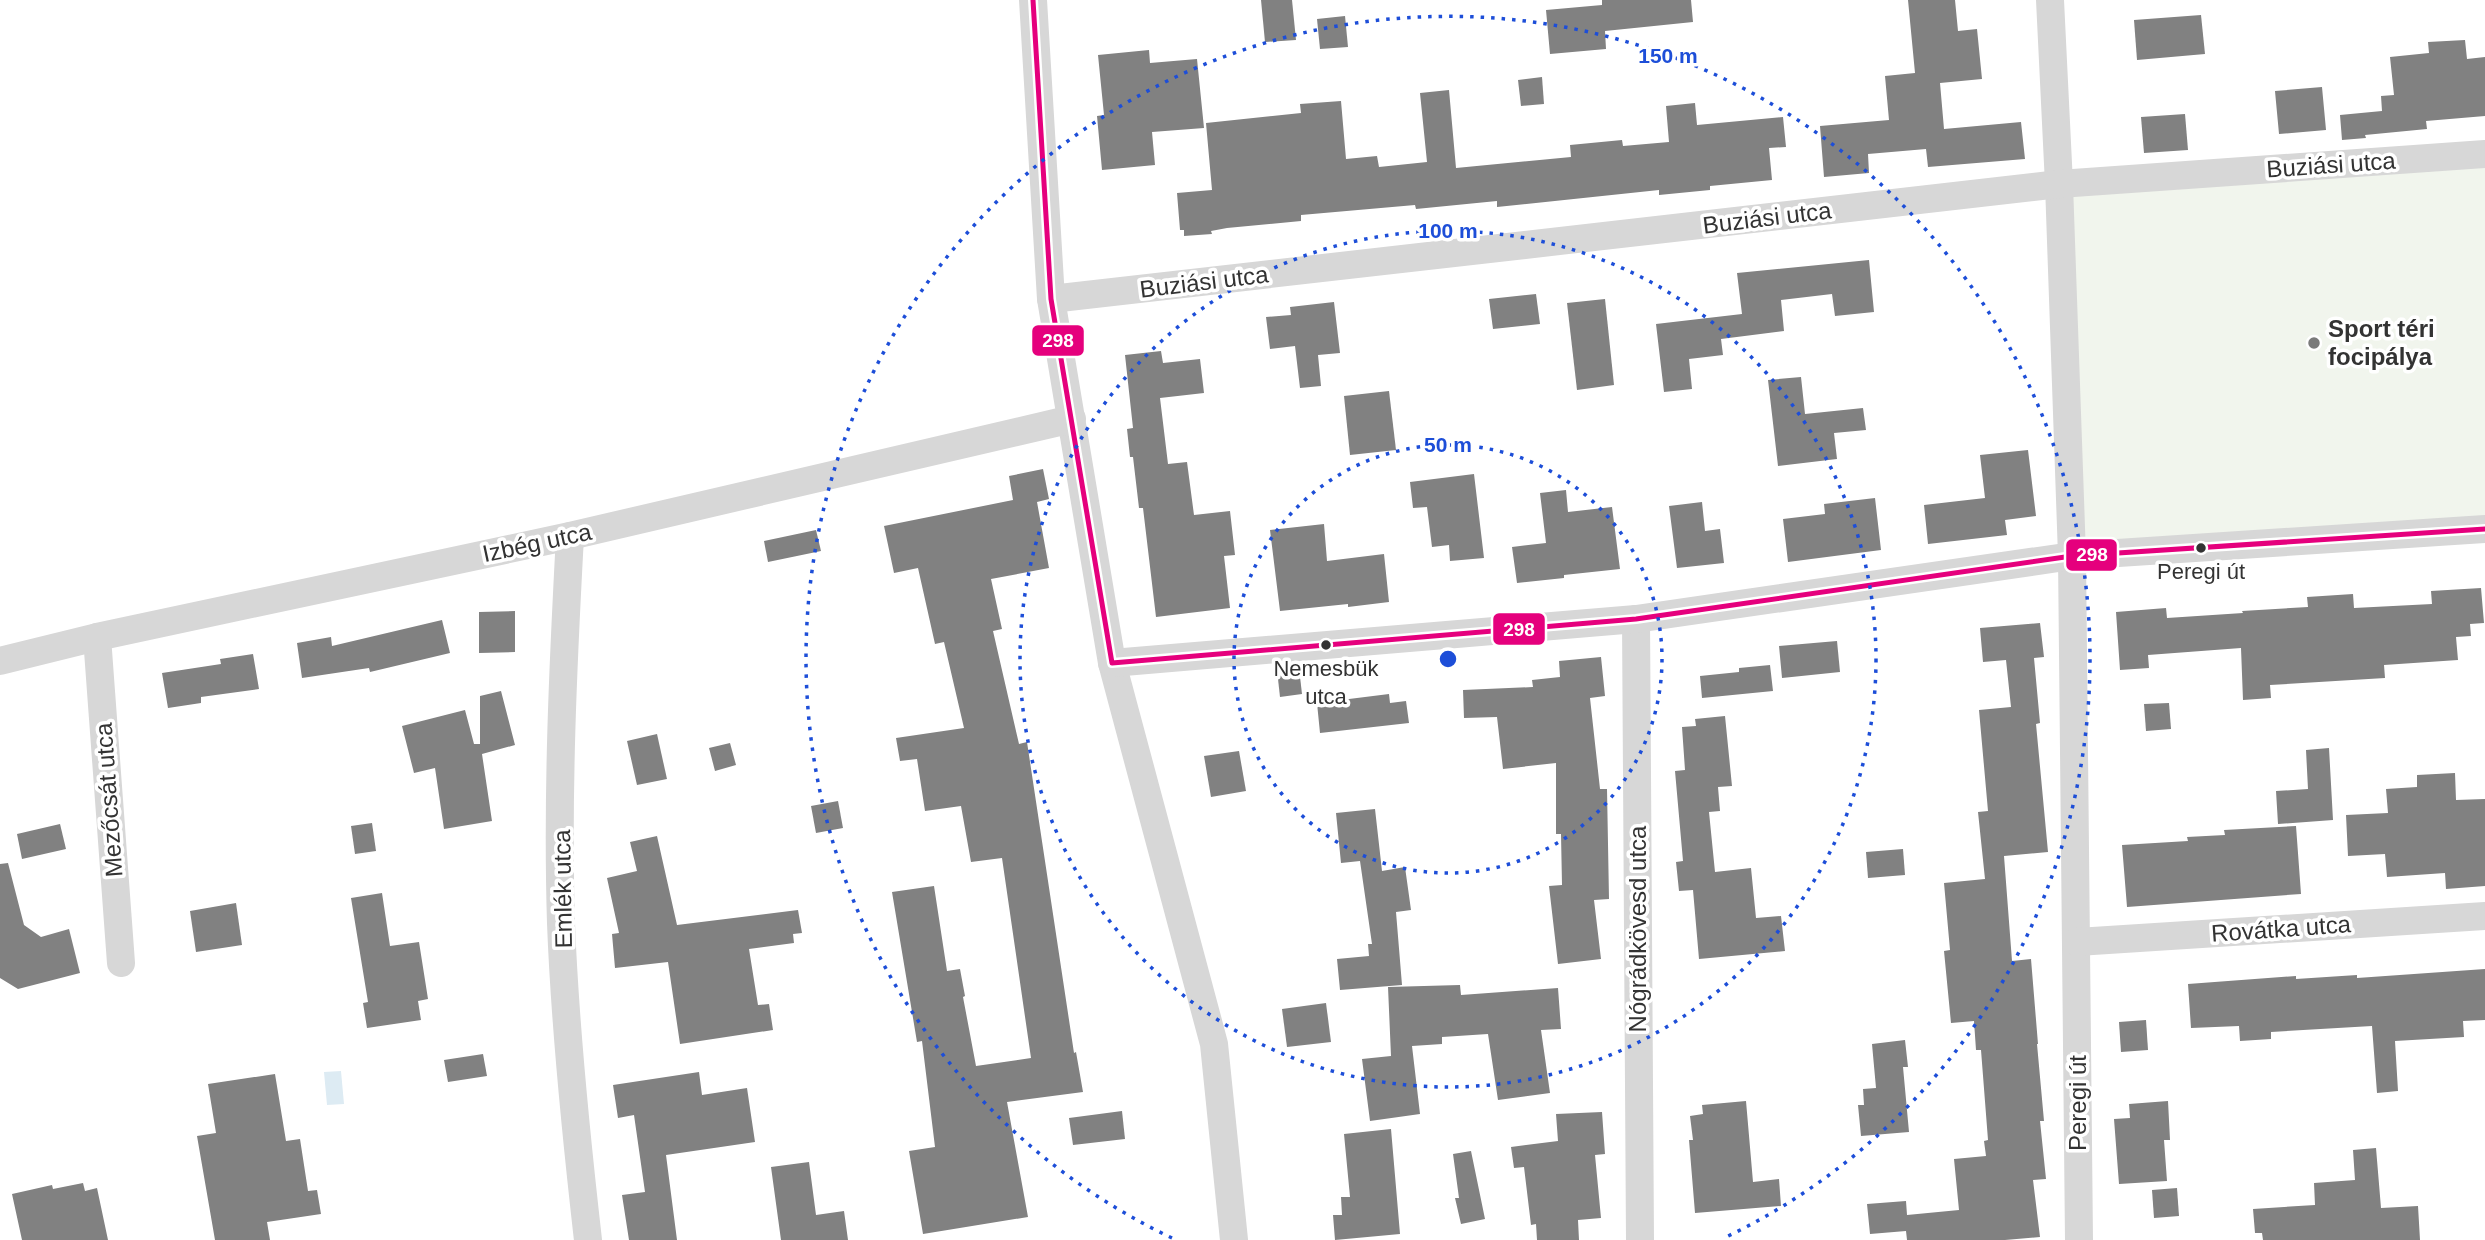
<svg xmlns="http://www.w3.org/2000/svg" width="2485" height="1240" font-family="Arial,sans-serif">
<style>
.green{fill:#f1f5ed}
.water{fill:#ddebf3}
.building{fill:#818181}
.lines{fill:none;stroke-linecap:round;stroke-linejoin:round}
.minor{stroke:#d7d7d7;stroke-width:28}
.bus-1-casing{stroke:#fff;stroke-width:10}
.bus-1{stroke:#e5007d;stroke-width:5}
.ring{fill:none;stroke:#1d4ed8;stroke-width:3.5;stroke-dasharray:3.5 7}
.poi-dot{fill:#7a7a7a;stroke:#fff;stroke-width:2.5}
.bus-dot{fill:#333;stroke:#fff;stroke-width:2.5}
.labels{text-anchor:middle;stroke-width:7;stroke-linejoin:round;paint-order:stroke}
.bus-label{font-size:22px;fill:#333;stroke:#fff}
.street-label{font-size:24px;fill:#333;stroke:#fff}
.poi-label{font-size:24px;font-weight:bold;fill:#333;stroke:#fff;text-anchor:start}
.centre{fill:#1d4ed8;stroke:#fff;stroke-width:3.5}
.ring-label{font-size:21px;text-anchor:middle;font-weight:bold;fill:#1d4ed8;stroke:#fff;stroke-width:7;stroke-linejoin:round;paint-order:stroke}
.line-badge{stroke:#fff;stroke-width:2.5}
.badge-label{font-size:19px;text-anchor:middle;font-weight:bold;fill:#fff}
</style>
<rect width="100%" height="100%" fill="#fff"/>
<!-- green -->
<polygon class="green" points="2485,154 2485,529 2072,556 2059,184"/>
<!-- water -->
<polygon class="water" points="341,1071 344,1104 327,1105 324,1072"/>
<!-- building -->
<g class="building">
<polygon points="1261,0 1292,0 1296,40 1265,42"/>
<polygon points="1602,0 1691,0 1693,22 1605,31 1606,49 1550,54 1546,10 1602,5"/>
<polygon points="1908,0 1955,0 1958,31 1977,29 1982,79 1940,83 1944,129 2021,122 2025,159 1928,167 1926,149 1868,154 1869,173 1824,177 1820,126 1889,120 1885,76 1915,73"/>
<polygon points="2201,15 2205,54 2137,60 2134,20"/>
<polygon points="1345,16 1348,47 1320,49 1317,19"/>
<polygon points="2465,40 2467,59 2485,57 2485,116 2426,121 2427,129 2365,135 2366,138 2342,140 2340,115 2382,111 2381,96 2394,95 2390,57 2429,53 2428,42"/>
<polygon points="1149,50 1150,63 1197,59 1204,128 1152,132 1155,165 1102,170 1097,116 1104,115 1098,55"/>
<polygon points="1542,77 1544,104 1521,106 1518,80"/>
<polygon points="2322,87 2326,130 2279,134 2275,91"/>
<polygon points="1449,90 1456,168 1571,157 1570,145 1622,140 1623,146 1669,142 1666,106 1695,103 1697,125 1783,117 1786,147 1769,148 1772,180 1710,186 1710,190 1659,195 1659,190 1497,207 1497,201 1416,209 1415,205 1301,215 1301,221 1227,228 1211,231 1212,234 1184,236 1184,230 1180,230 1177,193 1212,190 1206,123 1301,113 1300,104 1341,101 1346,159 1377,156 1379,167 1427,162 1420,93"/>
<polygon points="2185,114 2188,150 2144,153 2141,117"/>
<polygon points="1869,260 1874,312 1835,316 1832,294 1781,300 1784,331 1721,339 1723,355 1689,359 1692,389 1664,392 1656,324 1742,314 1737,273"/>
<polygon points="1536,294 1540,324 1493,329 1489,299"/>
<polygon points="1605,299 1614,385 1577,390 1567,303"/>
<polygon points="1334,302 1340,353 1318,355 1321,386 1300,388 1295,346 1270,349 1266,317 1291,315 1290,307"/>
<polygon points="1161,351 1163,363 1200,359 1204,393 1160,398 1168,464 1187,462 1194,515 1230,511 1235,555 1224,556 1230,608 1156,617 1143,508 1139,508 1133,457 1130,457 1127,429 1133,428 1125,355"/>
<polygon points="1801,377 1805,414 1863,408 1866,430 1834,433 1837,459 1778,466 1768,380"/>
<polygon points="1389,391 1396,450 1350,455 1344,396"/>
<polygon points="2028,450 2036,516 2005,520 2007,535 1928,544 1924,505 1985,498 1980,455"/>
<polygon points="1043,469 1049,499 1037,502 1049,568 991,579 1002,629 993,631 1019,744 1027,742 1074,1053 1076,1052 1083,1092 1007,1102 1028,1217 923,1234 909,1151 935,1147 922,1041 917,1042 892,892 934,886 947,971 960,969 965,996 963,997 976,1066 1031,1058 1002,858 971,862 961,806 925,811 917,759 900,761 896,738 964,728 944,642 935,644 918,568 894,573 884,526 1013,500 1009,476"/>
<polygon points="1474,474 1484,558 1450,561 1449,545 1432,547 1427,507 1413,508 1410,482"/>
<polygon points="1566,490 1568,512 1612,507 1620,569 1564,575 1564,578 1517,583 1512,547 1546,543 1540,493"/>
<polygon points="1875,498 1881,550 1788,562 1783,519 1825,514 1824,504"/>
<polygon points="1702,502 1705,531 1720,529 1724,563 1677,568 1669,506"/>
<polygon points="1324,524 1327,561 1384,554 1389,602 1348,607 1348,604 1280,611 1270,530"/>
<polygon points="816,530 821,551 768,562 764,541"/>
<polygon points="2481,588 2484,623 2470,624 2471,636 2456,637 2458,660 2384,665 2385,678 2270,685 2271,698 2243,700 2241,648 2148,655 2149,668 2120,670 2116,612 2166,608 2167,618 2243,613 2242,611 2308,607 2307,597 2353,594 2354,608 2432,604 2431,591"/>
<polygon points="515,611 515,652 479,653 479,612"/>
<polygon points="442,620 450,653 370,672 369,668 302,678 297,643 331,637 332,646"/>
<polygon points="2040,623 2044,657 2034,658 2040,723 2036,724 2048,852 2004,856 2012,961 2031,959 2038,1044 2037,1044 2044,1121 2040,1121 2046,1179 2033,1180 2040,1237 2005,1240 1907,1240 1906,1231 1870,1234 1867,1204 1906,1201 1907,1215 1959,1210 1954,1159 1986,1156 1984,1141 1988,1140 1981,1050 1976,1050 1974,1021 1951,1023 1944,951 1950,950 1944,883 1985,879 1978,812 1988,811 1979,710 2011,707 2006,660 1983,662 1980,628"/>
<polygon points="1837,641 1840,672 1782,678 1779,646"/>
<polygon points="253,654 259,689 201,697 201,703 168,708 162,673 221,664 220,659"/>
<polygon points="1601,657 1605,696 1590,698 1600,789 1607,789 1609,899 1594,900 1601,959 1558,964 1549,886 1562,885 1561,834 1556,834 1556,763 1503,769 1497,717 1464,718 1463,690 1533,687 1532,680 1560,677 1559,661"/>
<polygon points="1770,665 1773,691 1702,698 1700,676 1739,672 1739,668"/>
<polygon points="1299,668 1302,694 1280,697 1277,670"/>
<polygon points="501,691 515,745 482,754 492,821 444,829 435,768 414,773 402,726 465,710 474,744 480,744 480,696"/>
<polygon points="1389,694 1390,703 1406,701 1409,723 1320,733 1317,703"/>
<polygon points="2169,703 2171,729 2146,731 2144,704"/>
<polygon points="1725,716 1732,786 1718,787 1720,811 1709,812 1715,872 1751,868 1756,918 1781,916 1785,951 1699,959 1693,890 1679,891 1676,862 1683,861 1675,771 1685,770 1682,727 1696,726 1695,719"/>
<polygon points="657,734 667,779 637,785 627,741"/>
<polygon points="730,743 736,765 715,771 709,748"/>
<polygon points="2329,748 2333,820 2278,824 2276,791 2308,789 2306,750"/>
<polygon points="1239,751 1246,791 1211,797 1204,756"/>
<polygon points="2455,773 2456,800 2485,799 2485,886 2446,889 2445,873 2387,877 2385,854 2348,856 2346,815 2388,813 2386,789 2417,787 2417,775"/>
<polygon points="838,801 843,828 816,833 811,806"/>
<polygon points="1375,809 1382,871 1405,867 1411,910 1396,912 1402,985 1340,990 1337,959 1369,956 1368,944 1372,944 1360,861 1341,863 1336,813"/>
<polygon points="372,823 376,851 355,854 351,826"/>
<polygon points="60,824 66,849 22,859 17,834"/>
<polygon points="2296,826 2301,894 2127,907 2122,845 2188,841 2187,837 2225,835 2224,830"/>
<polygon points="657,836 677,925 798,910 802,933 793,934 794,943 749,949 758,1005 769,1004 773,1030 680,1044 668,962 615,968 612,934 619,933 607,878 637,871 630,842"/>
<polygon points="1903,849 1905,875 1868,878 1866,852"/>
<polygon points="8,863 24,925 41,937 69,929 80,973 18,989 0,978 0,864"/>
<polygon points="382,893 390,946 419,942 428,999 418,1001 421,1020 367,1028 363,1003 368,1002 351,898"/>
<polygon points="236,903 242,945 196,952 190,911"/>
<polygon points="2485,969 2485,1020 2463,1021 2464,1037 2395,1041 2398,1091 2377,1093 2372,1026 2271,1032 2271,1039 2240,1041 2239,1026 2191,1028 2188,984 2296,976 2296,979 2357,975 2357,978"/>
<polygon points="1460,985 1461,995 1558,988 1561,1029 1541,1030 1550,1093 1498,1100 1488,1034 1442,1037 1442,1044 1412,1046 1420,1114 1370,1121 1362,1059 1391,1056 1388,987"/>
<polygon points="1326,1003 1331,1042 1287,1047 1282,1009"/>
<polygon points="2146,1020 2148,1050 2121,1052 2119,1022"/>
<polygon points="1905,1040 1908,1067 1903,1067 1909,1132 1861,1136 1858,1105 1864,1105 1863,1089 1876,1088 1872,1044"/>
<polygon points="483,1054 487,1076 448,1082 444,1060"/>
<polygon points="699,1072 702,1095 747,1088 755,1142 666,1155 677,1240 629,1240 622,1195 645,1192 634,1115 618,1118 613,1085"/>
<polygon points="275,1074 286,1141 300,1139 308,1191 317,1190 321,1214 267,1222 270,1240 215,1240 197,1136 216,1133 208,1084"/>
<polygon points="1746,1101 1753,1182 1779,1179 1781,1206 1695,1213 1689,1140 1693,1140 1690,1116 1703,1114 1702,1105"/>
<polygon points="2168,1101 2170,1140 2164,1140 2167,1181 2119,1184 2114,1119 2130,1118 2129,1104"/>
<polygon points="1122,1111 1125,1139 1073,1145 1069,1118"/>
<polygon points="1602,1112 1605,1154 1595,1155 1601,1218 1578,1220 1579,1240 1537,1240 1536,1224 1531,1225 1524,1167 1514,1168 1511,1147 1558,1141 1556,1114"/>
<polygon points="1391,1129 1400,1234 1335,1240 1333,1215 1342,1215 1341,1197 1350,1197 1344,1134"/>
<polygon points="2376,1148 2381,1208 2418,1206 2420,1240 2263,1240 2262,1233 2255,1233 2253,1209 2315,1205 2314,1183 2355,1180 2353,1150"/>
<polygon points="1471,1151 1485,1219 1461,1224 1455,1198 1459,1198 1453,1154"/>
<polygon points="809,1162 816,1215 844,1211 848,1240 781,1240 771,1167"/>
<polygon points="83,1183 85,1191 97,1188 108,1240 22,1240 12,1194 52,1185 53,1189"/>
<polygon points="2177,1188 2179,1216 2154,1218 2152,1190"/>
</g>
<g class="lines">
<!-- minor -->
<g class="minor">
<polyline points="1033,0 1051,299 1112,663 1214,1044 1234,1240"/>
<polyline points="2050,0 2059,184 2072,556 2079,1240"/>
<polyline points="1051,299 2059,184 2485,154"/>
<path d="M 570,536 C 563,665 557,795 561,923 C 565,1029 576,1135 588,1240"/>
<polyline points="1636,619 1640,1240"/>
<polyline points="97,637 121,963"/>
<polyline points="0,661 97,637 570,536 1072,419"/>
<polyline points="1112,663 1636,619 2072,556 2485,529"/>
<polyline points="2077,942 2485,916"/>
</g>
<defs>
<polyline id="bus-1" points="1033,0 1051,299 1112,663 1636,619 2072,556 2485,529"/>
</defs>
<!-- bus-1 casing -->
<use href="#bus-1" class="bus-1-casing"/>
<!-- bus-1 -->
<use href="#bus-1" class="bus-1"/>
</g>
<!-- distance rings -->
<g class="ring">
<circle cx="1448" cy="659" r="214"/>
<circle cx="1448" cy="659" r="428"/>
<path d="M1172 1238A642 642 0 1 1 1724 1238"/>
</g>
<!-- markers -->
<circle class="poi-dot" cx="2314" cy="343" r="7"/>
<g class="bus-dot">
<circle cx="2201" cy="548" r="6"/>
<circle cx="1326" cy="645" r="6"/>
</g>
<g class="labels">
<!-- bus labels -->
<g class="bus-label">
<text x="2201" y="579">Peregi út</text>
<text x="1326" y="676">Nemesbük<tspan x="1326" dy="28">utca</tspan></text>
</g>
<!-- street labels -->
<g class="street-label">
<text transform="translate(2331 165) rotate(-4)" y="8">Buziási utca</text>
<text transform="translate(1767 218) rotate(-7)" y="8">Buziási utca</text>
<text transform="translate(1204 282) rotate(-7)" y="8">Buziási utca</text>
<text transform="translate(537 543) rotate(-12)" y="8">Izbég utca</text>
<text transform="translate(109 800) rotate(-94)" y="8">Mezőcsát utca</text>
<text transform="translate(563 889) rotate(-91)" y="8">Emlék utca</text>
<text transform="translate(1638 929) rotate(-90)" y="8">Nógrádkövesd utca</text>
<text transform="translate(2281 929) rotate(-4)" y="8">Rovátka utca</text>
<text transform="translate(2078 1103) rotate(-90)" y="8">Peregi út</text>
</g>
<!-- poi labels -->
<g class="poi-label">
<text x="2328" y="337">Sport téri<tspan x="2328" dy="28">focipálya</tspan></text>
</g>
</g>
<circle cx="1448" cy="659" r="10" class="centre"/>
<g class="ring-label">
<text x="1668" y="63">150 m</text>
<text x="1448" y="238">100 m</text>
<text x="1448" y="452">50 m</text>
</g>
<g class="line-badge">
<rect x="1031" y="324" width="54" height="33" rx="7" fill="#e5007d"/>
<rect x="2065" y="538" width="53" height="34" rx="7" fill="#e5007d"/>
<rect x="1492" y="612" width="54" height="34" rx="7" fill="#e5007d"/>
</g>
<g class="badge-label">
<text x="1058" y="347">298</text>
<text x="2092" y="561">298</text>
<text x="1519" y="636">298</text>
</g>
</svg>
